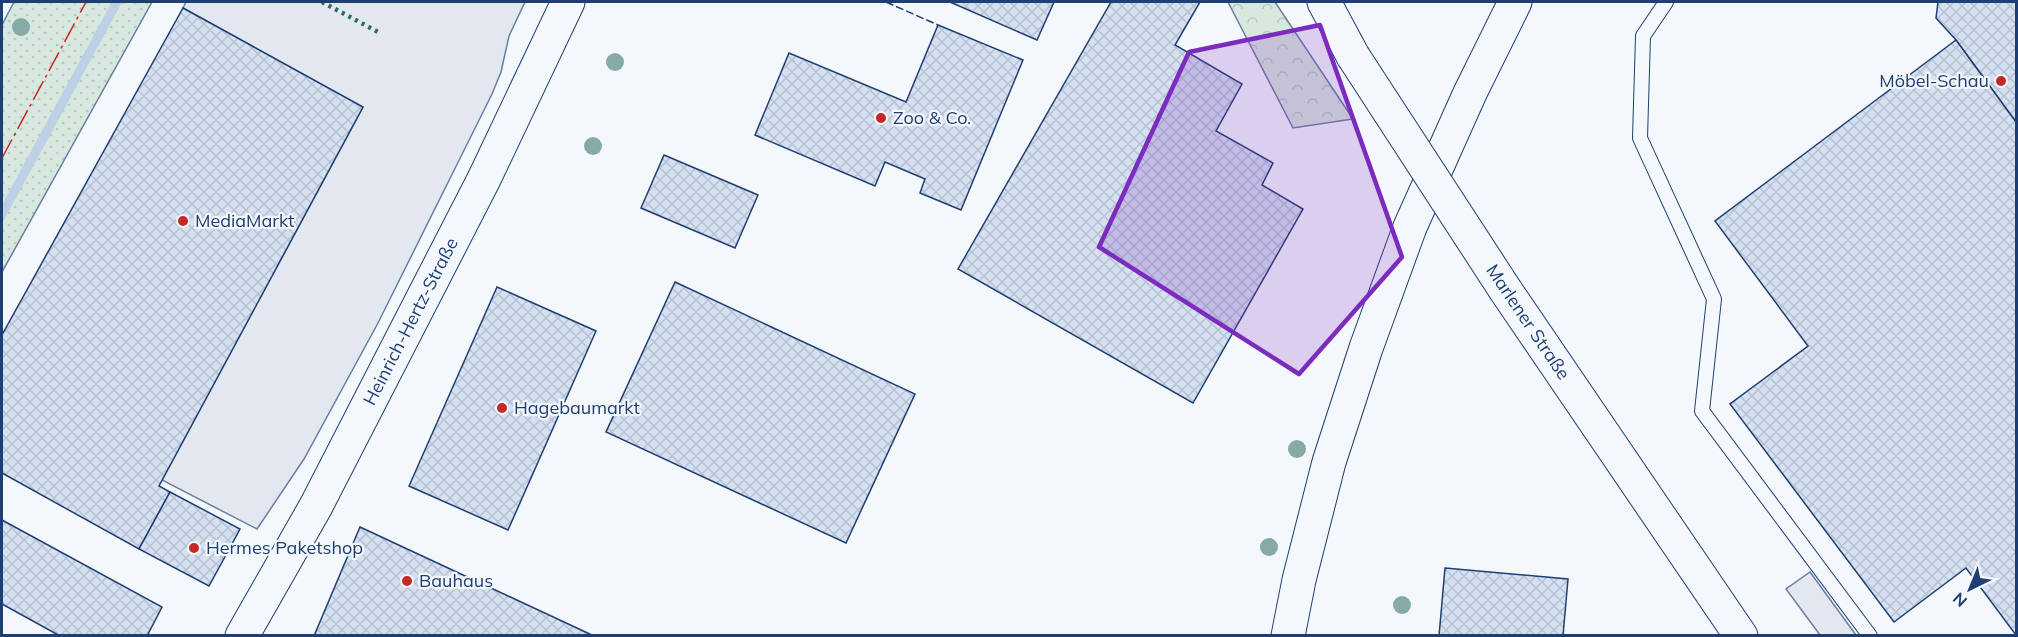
<svg xmlns="http://www.w3.org/2000/svg" width="2018" height="637" font-family="Mulish,sans-serif">
<style>
.grass{fill:url(#grass-dots);stroke:#687fa3;stroke-width:1.5}
.forest{fill:url(#forest-crowns);stroke:#687fa3;stroke-width:1.5}
.parking{fill:#e3e8f0;stroke:#687fa3;stroke-width:1.5}
.lines{fill:none;stroke-linecap:round;stroke-linejoin:round}
.stream{stroke:#bed0e5;stroke-width:9}
.building{fill:url(#building-cross-hatch);stroke:#1d3f73;stroke-width:1.5}
.service-casing{stroke:#1d3f73;stroke-width:16}
.tertiary-casing{stroke:#1d3f73;stroke-width:35}
.primary-casing{stroke:#1d3f73;stroke-width:35}
.service{stroke:#f4f7fb;stroke-width:14}
.tertiary{stroke:#f4f7fb;stroke-width:33}
.primary{stroke:#f4f7fb;stroke-width:33}
.tertiary-bridge-casing{stroke:#1d3f73;stroke-width:35;stroke-linecap:butt}
.tertiary-bridge{stroke:#f4f7fb;stroke-width:33}
.hedge{stroke:#2c6c60;stroke-width:4.5;stroke-dasharray:3 4.5;stroke-linecap:butt}
.fence{stroke:#1d3f73;stroke-width:1.5;stroke-dasharray:8 3;stroke-linecap:butt}
.power{stroke:#c62828;stroke-width:1.5;stroke-dasharray:21 4.5 3 4.5;stroke-linecap:butt}
.tree{fill:#86aba6}
.marked{fill:#7b2cbf;fill-opacity:0.2;stroke:#7b2cbf;stroke-width:4.5;stroke-linejoin:round}
.poi-dot{fill:#c62828;stroke:#f4f7fb;stroke-width:2}
.labels{text-anchor:middle;stroke-width:4.5;stroke-linejoin:round;paint-order:stroke}
.poi-label{font-size:18px;fill:#1d3f73;stroke:#f4f7fb;text-anchor:start}
.street-label{font-size:18px;fill:#1d3f73;stroke:#f4f7fb}
</style>
<defs>
<pattern id="grass-dots" width="8" height="8" patternUnits="userSpaceOnUse" patternTransform="scale(1.5)"><rect width="8" height="8" fill="#d7e8df"/><path d="M2 2h.1M6 6h.1" fill="none" stroke="#b8c8c3" stroke-width="1.8" stroke-linecap="round"/></pattern>
<pattern id="forest-crowns" width="20" height="18" patternUnits="userSpaceOnUse" patternTransform="scale(1.5)"><rect width="20" height="18" fill="#d7e8df"/><path d="M2 6a3 3 0 1 1 6 0M12 15a3 3 0 1 1 6 0" fill="none" stroke="#b8c8c3"/></pattern>
<pattern id="building-cross-hatch" width="8" height="8" patternUnits="userSpaceOnUse" patternTransform="scale(1.5)"><rect width="8" height="8" fill="#d5e0f0"/><path d="M0 0l8 8M0 8l8-8" fill="none" stroke="#b6c1d1"/></pattern>
</defs>
<rect width="100%" height="100%" fill="#f4f7fb"/>
<!-- grass -->
<polygon class="grass" points="14,2 152,2 2,272 2,25"/>
<!-- forest -->
<polygon class="forest" points="1228,2 1275,2 1353,119 1293,128"/>
<!-- parking -->
<g class="parking">
<polygon points="186,2 525,2 509,36 501,72 492,94 378,323 304,459 257,529 162,480 363,107 183,8"/>
<polygon points="1810,572 1856,635 1820,635 1786,589"/>
</g>
<g class="lines">
<!-- stream -->
<polyline class="stream" points="2,214 117,2"/>
</g>
<!-- building -->
<g class="building">
<polygon points="950,2 1054,2 1037,40"/>
<polygon points="1111,2 1200,2 1175,45 1242,84 1216,131 1273,163 1262,185 1303,209 1193,403 958,269"/>
<polygon points="1938,2 2016,2 2016,122 1956,40 1936,18"/>
<polygon points="183,8 363,107 159,486 170,492 139,549 2,473 2,335"/>
<polygon points="938,25 1023,60 961,210 920,193 925,179 885,162 875,186 755,135 789,53 906,102"/>
<polygon points="1956,40 2016,122 2016,635 1966,568 1894,622 1730,404 1808,346 1715,221"/>
<polygon points="664,155 758,195 735,248 641,208"/>
<polygon points="675,282 915,394 846,543 606,432"/>
<polygon points="497,287 596,331 508,530 409,486"/>
<polygon points="170,492 240,529 209,586 139,549"/>
<polygon points="2,520 162,607 147,636 60,636 2,604"/>
<polygon points="360,527 594,636 314,636"/>
<polygon points="1445,568 1568,579 1563,636 1439,636"/>
</g>
<g class="lines">
<defs>
<polyline id="service" points="1666,2 1643,36 1640,138 1714,299 1702,411 1870,636"/>
<g id="tertiary">
<polyline points="1324,2 1353,56"/>
<polyline points="1506,291 1741,636"/>
<path id="s1" d="M 242,636 L 316,506 L 484,179 L 568,2"/>
</g>
<polyline id="primary" points="1288,636 1299,580 1329,462 1366,348 1410,227 1470,93 1515,2"/>
</defs>
<!-- service casing -->
<use href="#service" class="service-casing"/>
<!-- tertiary casing -->
<use href="#tertiary" class="tertiary-casing"/>
<!-- primary casing -->
<use href="#primary" class="primary-casing"/>
<!-- service -->
<use href="#service" class="service"/>
<!-- tertiary -->
<use href="#tertiary" class="tertiary"/>
<!-- primary -->
<use href="#primary" class="primary"/>
<defs>
<polyline id="tertiary-bridge" points="1353,56 1506,291"/>
</defs>
<!-- tertiary-bridge casing -->
<use href="#tertiary-bridge" class="tertiary-bridge-casing"/>
<!-- tertiary-bridge -->
<use href="#tertiary-bridge" class="tertiary-bridge"/>
<!-- hedge -->
<polyline class="hedge" points="322,2 380,33"/>
<!-- fence -->
<polyline class="fence" points="886,2 938,25"/>
<!-- power -->
<polyline class="power" points="2,158 86,2"/>
</g>
<!-- trees -->
<g class="tree">
<circle cx="21" cy="27" r="9"/>
<circle cx="615" cy="62" r="9"/>
<circle cx="593" cy="146" r="9"/>
<circle cx="1297" cy="449" r="9"/>
<circle cx="1269" cy="547" r="9"/>
<circle cx="1402" cy="605" r="9"/>
</g>
<!-- marked area -->
<path class="marked" d="M 1320,25 L 1402,257 L 1299,374 L 1099,247 L 1189,52 Z"/>
<!-- markers -->
<g class="poi-dot">
<circle cx="2001" cy="81" r="6"/>
<circle cx="881" cy="118" r="6"/>
<circle cx="183" cy="221" r="6"/>
<circle cx="502" cy="408" r="6"/>
<circle cx="194" cy="548" r="6"/>
<circle cx="407" cy="581" r="6"/>
</g>
<g class="labels">
<!-- poi labels -->
<g class="poi-label">
<text x="1989" y="87" text-anchor="end">Möbel-Schau</text>
<text x="893" y="124">Zoo &amp; Co.</text>
<text x="195" y="227">MediaMarkt</text>
<text x="514" y="414">Hagebaumarkt</text>
<text x="206" y="554">Hermes Paketshop</text>
<text x="419" y="587">Bauhaus</text>
</g>
<!-- street labels -->
<g class="street-label">
<text dy="6" stroke="none"><textPath href="#s1" startOffset="357">Heinrich-Hertz-Straße</textPath></text>
<text transform="translate(1528 322) rotate(56)" y="6">Marlener Straße</text>
</g>
</g>
<!-- border -->
<rect width="2018" height="637" fill="none" stroke="#1d3f73" stroke-width="6"/>
<!-- north arrow -->
<g transform="translate(1970 589) rotate(223)" stroke="#f4f7fb" stroke-width="4.5" paint-order="stroke">
<path d="M0-4.5L10 22L0 15L-10 22Z" fill="#1d3f73"/>
<text y="-9" font-size="16" font-weight="bold" text-anchor="middle" fill="#1d3f73">N</text>
</g>
</svg>
